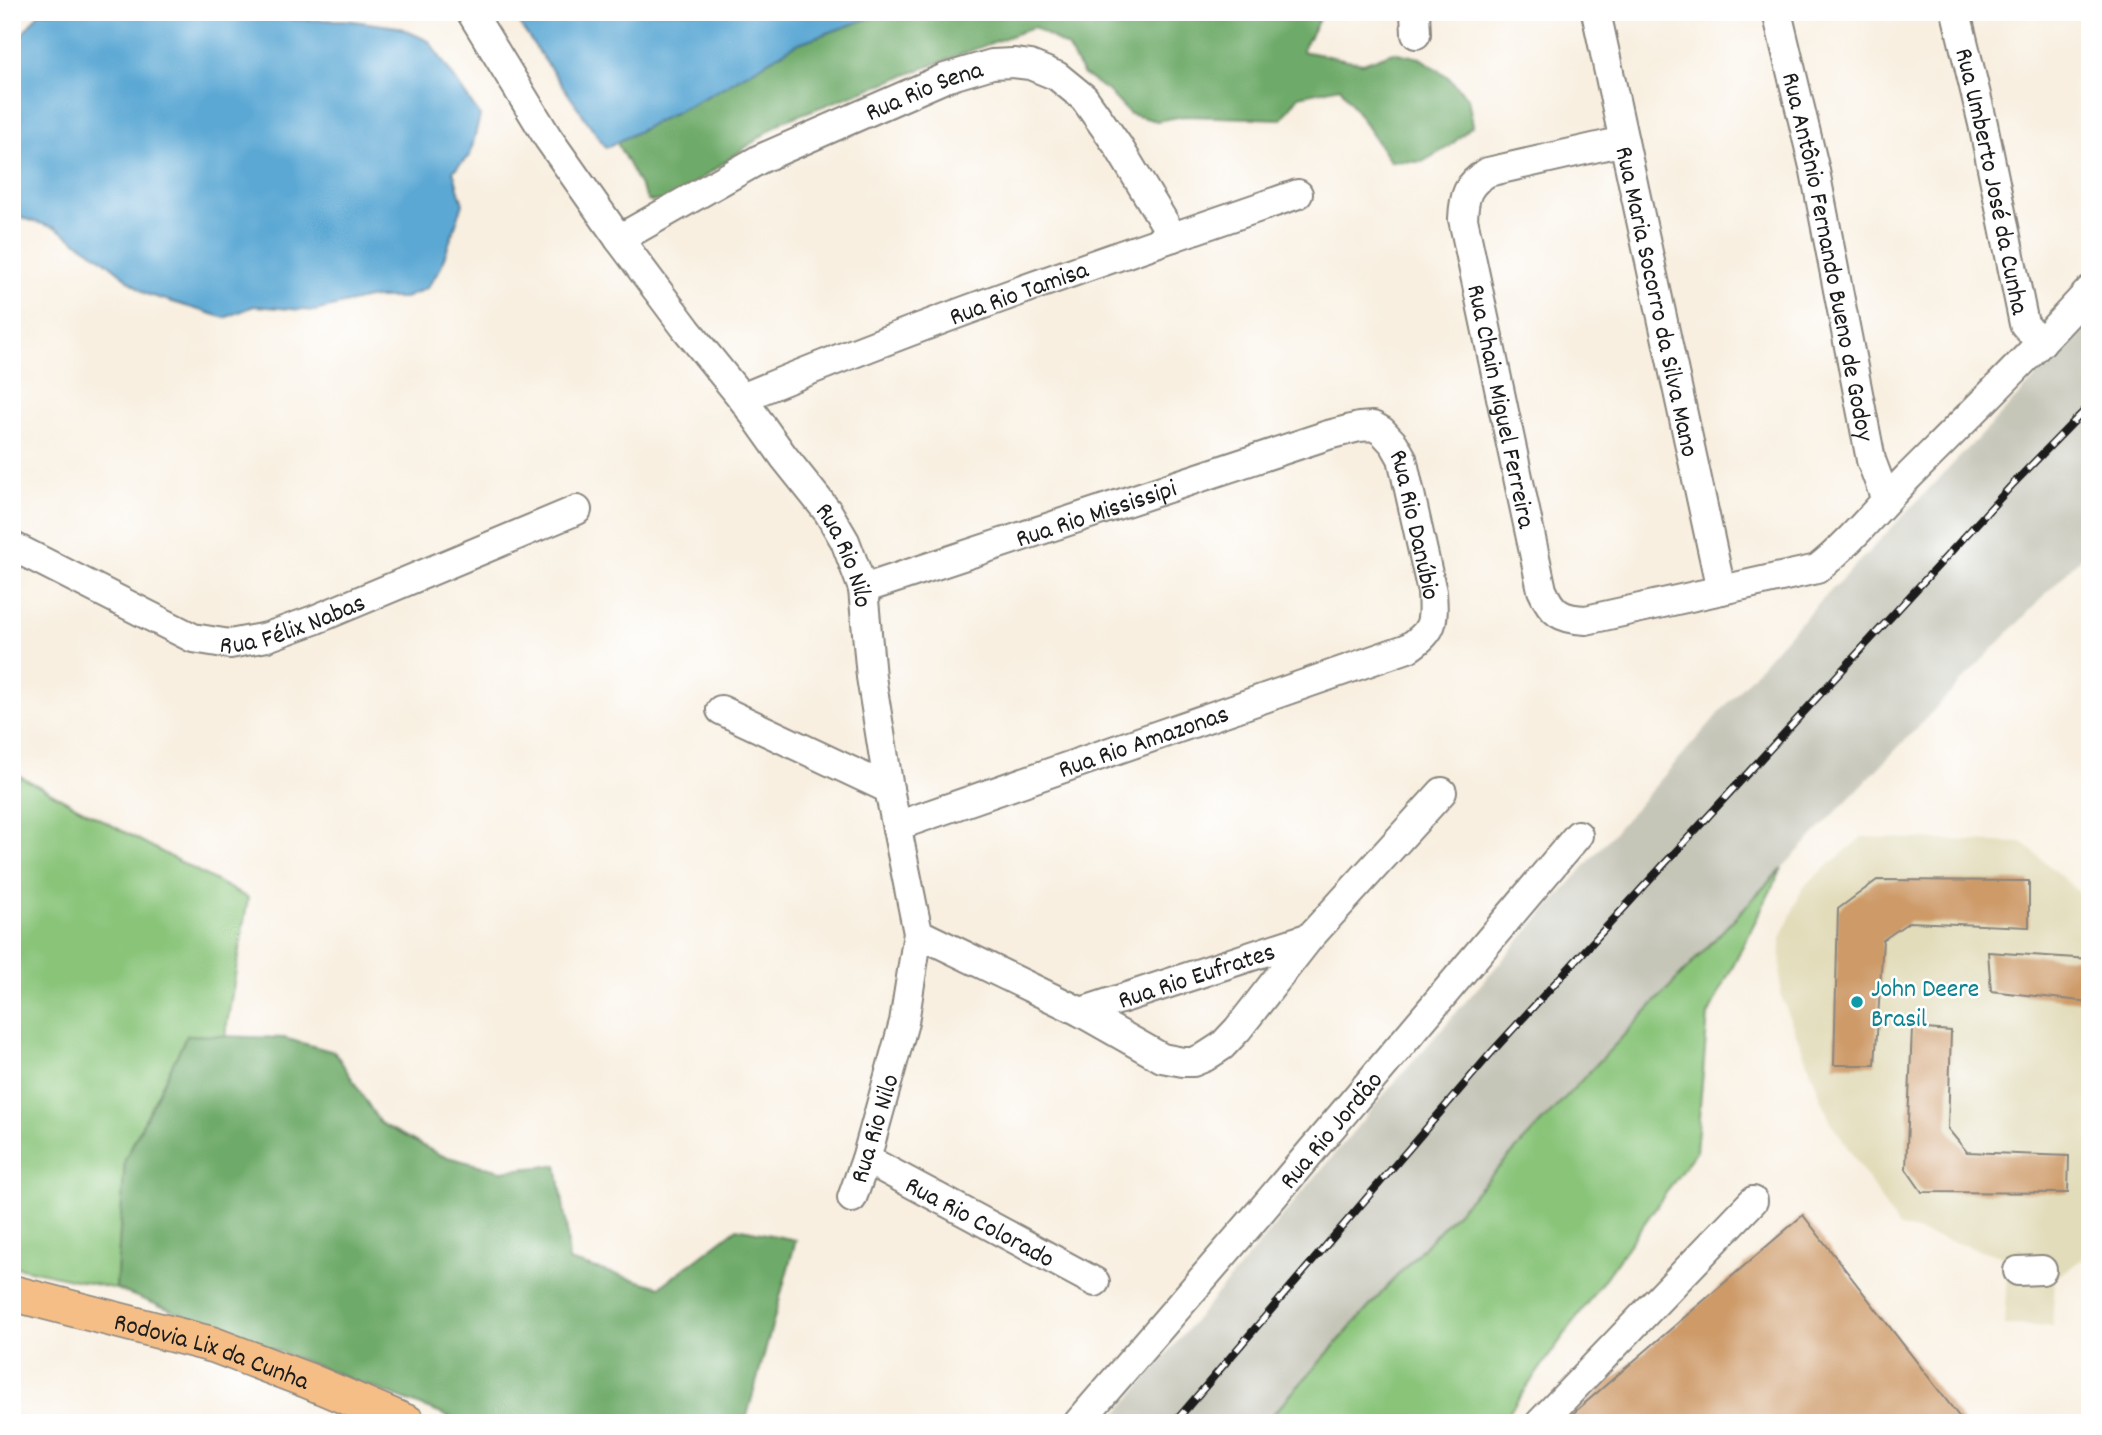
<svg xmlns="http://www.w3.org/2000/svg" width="2102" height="1435" font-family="Dekko,sans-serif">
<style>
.built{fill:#e2dcba}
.industrial{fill:#c5c5b8}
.green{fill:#89c479;stroke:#52704a;stroke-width:2}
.forest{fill:#6eaa69;stroke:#456342;stroke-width:2}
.water{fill:#5ba8d4;stroke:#3c6278;stroke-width:2}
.building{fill:#cd9a68}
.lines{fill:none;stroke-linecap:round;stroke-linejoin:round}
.minor-casing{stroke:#8a867e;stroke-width:32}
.major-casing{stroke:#8a867e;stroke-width:38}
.minor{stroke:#fff;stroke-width:28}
.major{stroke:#f6be87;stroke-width:35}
.rail-casing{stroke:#1c1c1c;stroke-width:8}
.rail{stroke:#fff;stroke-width:5;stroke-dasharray:16;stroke-linecap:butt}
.culture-dot{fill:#0f9aa8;stroke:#fff;stroke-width:2.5}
.labels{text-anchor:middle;stroke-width:5;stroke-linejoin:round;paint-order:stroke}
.street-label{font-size:26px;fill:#1c1c1c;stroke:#fff}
.culture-label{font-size:26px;fill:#0d838f;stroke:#fff;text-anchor:start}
</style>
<rect width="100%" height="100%" fill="#fff"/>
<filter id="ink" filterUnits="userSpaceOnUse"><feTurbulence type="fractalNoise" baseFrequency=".0143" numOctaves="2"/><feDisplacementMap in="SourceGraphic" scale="14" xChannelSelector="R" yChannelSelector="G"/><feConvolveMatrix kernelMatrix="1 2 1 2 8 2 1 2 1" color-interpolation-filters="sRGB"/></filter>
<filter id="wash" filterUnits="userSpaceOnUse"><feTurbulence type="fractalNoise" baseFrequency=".00686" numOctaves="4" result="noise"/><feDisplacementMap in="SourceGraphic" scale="28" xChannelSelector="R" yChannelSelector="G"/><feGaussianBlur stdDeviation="1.57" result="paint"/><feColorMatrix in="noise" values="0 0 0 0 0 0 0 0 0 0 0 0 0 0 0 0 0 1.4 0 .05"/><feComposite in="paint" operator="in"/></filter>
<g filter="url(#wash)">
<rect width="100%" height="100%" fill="#f8efe0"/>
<!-- built -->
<polygon class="built" points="1862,837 2023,843 2090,902 2090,1254 2055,1278 2052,1326 2004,1325 2008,1258 1898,1226 1830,1120 1780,993 1781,938 1803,887"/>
<!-- industrial -->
<polygon class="industrial" points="2090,322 2090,548 1782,868 1405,1267 1265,1423 1109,1423 1388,1090 1786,637"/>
<!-- green -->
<g class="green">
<polygon points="12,772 248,898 225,1036 187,1035 125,1159 116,1289 12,1266"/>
<polygon points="1782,868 1708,1015 1696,1151 1501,1423 1265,1423 1405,1267"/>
</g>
<!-- forest -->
<g class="forest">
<polygon points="816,12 1323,12 1302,51 1363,63 1393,52 1420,58 1447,76 1468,98 1473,125 1450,146 1422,162 1390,161 1340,87 1299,96 1282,119 1184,116 1157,121 1130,114 1109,92 1083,74 1067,47 1034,27 783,121 670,201 648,201 615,139"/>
<polygon points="187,1035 284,1038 335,1052 380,1123 440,1155 501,1171 557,1165 566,1222 569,1261 660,1287 737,1228 796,1240 745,1423 465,1423 116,1289 125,1160"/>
</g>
<!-- water -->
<g class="water">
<polygon points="40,12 267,12 294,20 346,20 398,27 429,41 480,116 470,155 453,171 463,204 440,269 427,288 405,298 368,298 315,311 254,306 225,318 146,294 100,257 56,228 12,215 12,47"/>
<polygon points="511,12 887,12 799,43 715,92 606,148"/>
</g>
<g id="blocks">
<!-- building -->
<g class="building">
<polygon points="1877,880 2029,881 2029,927 1909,922 1883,940 1875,1065 1834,1065 1838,909"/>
<polygon points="1988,952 2090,959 2090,1002 1991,991"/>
<polygon points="1912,1028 1951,1031 1948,1129 1967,1152 2069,1156 2068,1193 1922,1192 1906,1169"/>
<polygon points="1803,1215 1964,1423 1563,1423 1570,1416"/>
</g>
</g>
</g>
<g filter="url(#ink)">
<use href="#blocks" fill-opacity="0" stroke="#8a867e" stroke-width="2"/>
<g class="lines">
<defs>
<g id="minor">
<path id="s1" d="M 471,12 L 548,138 L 619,239 L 687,330 L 742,398 L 784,457 L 828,512 L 845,541 L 863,589 L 871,677 L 889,789 L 918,933 L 904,1022 L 866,1159 L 852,1198"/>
<polyline points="1415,12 1416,34"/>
<path id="s2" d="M 1596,12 L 1721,590"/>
<path id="s3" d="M 1777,12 L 1815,171 L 1871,460 L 1886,500"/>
<path id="s4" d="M 1956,12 L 1983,124 L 2024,324 L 2041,343"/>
<path id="s5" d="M 1624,141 L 1488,172 C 1467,184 1464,196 1463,219 L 1542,590 C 1552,613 1561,619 1586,620 L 1817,569 C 1850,543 1877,509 1907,478 C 1969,416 2031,355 2090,290"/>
<path id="s6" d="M 619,239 L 760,159 L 945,78 L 992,64 L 1013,63 L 1030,65 L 1057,76 L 1084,98 L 1118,146 L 1173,237"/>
<path id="s7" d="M 742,398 C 924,322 1111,258 1298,194"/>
<path id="s8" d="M 12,546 L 193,638 L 230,644 L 267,637 L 314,620 L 577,510"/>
<path id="s9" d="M 863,589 L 1328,435 L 1359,427 L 1373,426 L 1382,431 L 1394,444 L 1402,458 L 1432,592 C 1434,622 1434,631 1408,648 L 897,826"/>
<polyline points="721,710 889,789"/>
<polyline points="918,933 1081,1012 1162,1058 1183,1062 1193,1062 1205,1057 1222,1046 1238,1029 1310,937 1442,792"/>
<path id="s10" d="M 1081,1012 L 1310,937"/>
<path id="s11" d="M 866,1159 L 1095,1282"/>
<polyline points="2018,1271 2042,1270"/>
<path id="s12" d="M 1078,1423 L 1260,1212 L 1578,835"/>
<polyline points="1540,1423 1753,1201"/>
</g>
<g id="major">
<path id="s13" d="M 12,1293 L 214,1345 L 309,1381 L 408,1423"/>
</g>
</defs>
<!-- minor casing -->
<use href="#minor" class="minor-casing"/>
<!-- major casing -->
<use href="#major" class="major-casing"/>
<!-- minor -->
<use href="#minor" class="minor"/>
<!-- major -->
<use href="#major" class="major"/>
<defs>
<polyline id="rail" points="1174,1423 1491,1053 2012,485 2090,405"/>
</defs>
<!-- rail casing -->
<use href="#rail" class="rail-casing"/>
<!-- rail -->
<use href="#rail" class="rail"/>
</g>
</g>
<!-- markers -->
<circle class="culture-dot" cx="1857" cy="1002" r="7"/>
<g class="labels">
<!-- street labels -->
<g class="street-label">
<text dy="9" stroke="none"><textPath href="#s6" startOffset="340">Rua Rio Sena</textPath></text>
<text dy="9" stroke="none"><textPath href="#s4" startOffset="173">Rua Umberto José da Cunha</textPath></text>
<text dy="9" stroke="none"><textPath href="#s3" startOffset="250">Rua Antônio Fernando Bueno de Godoy</textPath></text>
<text dy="9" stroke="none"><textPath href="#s7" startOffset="296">Rua Rio Tamisa</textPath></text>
<text dy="9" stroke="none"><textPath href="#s2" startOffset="296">Rua Maria Socorro da Silva Mano</textPath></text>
<text dy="9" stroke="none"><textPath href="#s5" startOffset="387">Rua Chain Miguel Ferreira</textPath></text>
<text dy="9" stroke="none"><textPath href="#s9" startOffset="245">Rua Rio Mississipi</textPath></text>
<text dy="9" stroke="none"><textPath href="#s9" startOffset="648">Rua Rio Danúbio</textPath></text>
<text dy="9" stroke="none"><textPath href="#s1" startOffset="662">Rua Rio Nilo</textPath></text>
<text dy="9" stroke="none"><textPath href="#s8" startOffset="306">Rua Félix Nabas</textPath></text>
<text transform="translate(1143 740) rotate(-19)" y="9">Rua Rio Amazonas</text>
<text dy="9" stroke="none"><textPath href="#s10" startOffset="121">Rua Rio Eufrates</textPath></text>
<text transform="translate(873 1128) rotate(-73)" y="9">Rua Rio Nilo</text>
<text dy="9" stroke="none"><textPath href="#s12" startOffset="387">Rua Rio Jordão</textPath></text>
<text dy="9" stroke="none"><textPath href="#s11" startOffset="130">Rua Rio Colorado</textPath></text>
<text dy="9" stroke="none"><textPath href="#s13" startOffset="208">Rodovia Lix da Cunha</textPath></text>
</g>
<!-- culture labels -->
<g class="culture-label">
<text x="1871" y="996">John Deere<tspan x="1871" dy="30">Brasil</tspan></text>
</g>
</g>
<!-- margin -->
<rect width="2102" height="1435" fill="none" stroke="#fff" stroke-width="42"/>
</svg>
